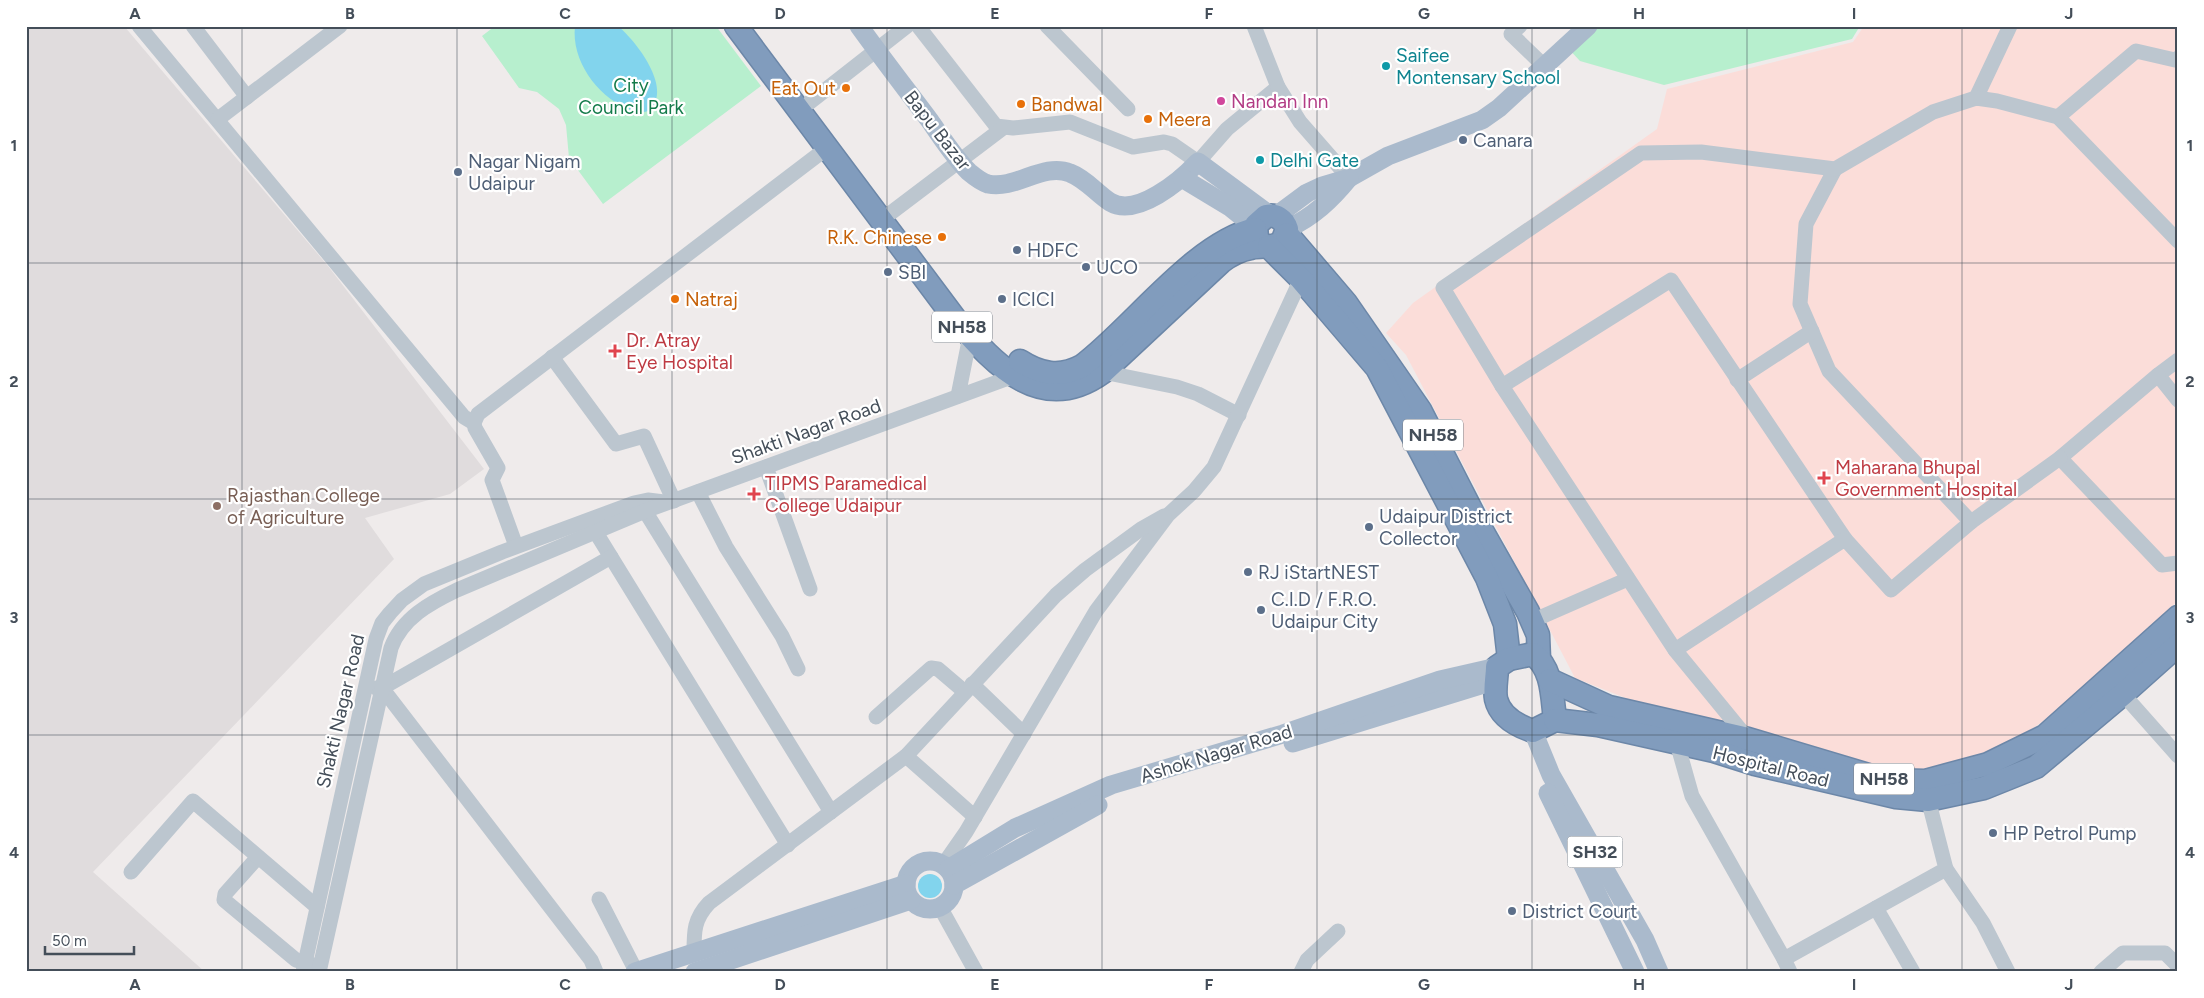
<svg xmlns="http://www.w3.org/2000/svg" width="2204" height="998" font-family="Figtree,sans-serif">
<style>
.education{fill:#e0dcdd}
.medical{fill:#fbddd9}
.green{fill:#b7efce}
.water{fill:#82d4ed}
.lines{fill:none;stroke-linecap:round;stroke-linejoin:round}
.highway-casing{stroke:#6c87a8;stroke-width:25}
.minor{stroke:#bcc6cf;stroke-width:15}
.major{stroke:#aabacc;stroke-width:19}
.highway{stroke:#819cbd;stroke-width:22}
.grid{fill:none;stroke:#444e59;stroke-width:1;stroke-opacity:0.55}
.culture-dot{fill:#0f9aa8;stroke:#fff;stroke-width:2}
.food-dot{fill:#e8710a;stroke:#fff;stroke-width:2}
.hotel-dot{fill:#d1479c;stroke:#fff;stroke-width:2}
.service-dot{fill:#5c6f8a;stroke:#fff;stroke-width:2}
.health-dot{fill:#e0444e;stroke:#fff;stroke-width:2}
.education-dot{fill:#8d6e63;stroke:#fff;stroke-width:2}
.labels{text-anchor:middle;stroke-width:4.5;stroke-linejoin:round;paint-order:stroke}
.shield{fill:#fff;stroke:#7c838b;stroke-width:1}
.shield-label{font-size:18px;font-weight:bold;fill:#444e59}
.culture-label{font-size:19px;fill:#0d838f;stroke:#fff;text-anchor:start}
.park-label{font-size:19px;fill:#147b4b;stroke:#fff}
.food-label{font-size:19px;fill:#c56008;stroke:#fff;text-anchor:start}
.hotel-label{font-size:19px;fill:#b23c85;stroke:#fff;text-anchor:start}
.street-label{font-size:19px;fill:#444e59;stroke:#fff}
.service-label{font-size:19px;fill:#4e5e75;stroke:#fff;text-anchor:start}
.health-label{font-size:19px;fill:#be3a42;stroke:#fff;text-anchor:start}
.education-label{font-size:19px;fill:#785e54;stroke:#fff;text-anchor:start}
.neatline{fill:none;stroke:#444e59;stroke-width:2}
.grid-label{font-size:16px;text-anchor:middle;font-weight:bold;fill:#444e59}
</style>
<rect width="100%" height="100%" fill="#efebeb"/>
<!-- education -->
<polygon class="education" points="26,26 124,26 328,266 484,469 450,494 365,518 394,559 93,872 205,972 26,972"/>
<!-- medical -->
<polygon class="medical" points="1864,26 2178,26 2178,601 2056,712 2008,746 1930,771 1874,767 1628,699 1575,678 1406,355 1386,333 1413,303 1657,129 1667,89 1853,42"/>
<!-- green -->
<g class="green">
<polygon points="495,26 716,26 761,86 603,204 569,158 566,125 559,109 537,92 519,88 482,36"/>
<polygon points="1589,26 1860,26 1852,39 1664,85 1580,61 1566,46"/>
</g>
<!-- water -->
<g class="water">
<path d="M 575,26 L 618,26 C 636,41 673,88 650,110 C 642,114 635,112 627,108 C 597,96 571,60 575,26 Z"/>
<circle cx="930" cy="886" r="12"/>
</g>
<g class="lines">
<defs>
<g id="highway">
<path d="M 736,26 L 956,320 C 996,366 1042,416 1103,372 L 1221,262 C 1230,255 1240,250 1251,248 C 1262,245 1273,249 1282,242 L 1287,229 C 1284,219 1276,214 1266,216 L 1256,225 L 1257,239 L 1264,246"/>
<polyline points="1287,234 1346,303 1420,410 1481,529 1528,612 1538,635 1539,659"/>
<polyline points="1269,247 1301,279 1377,368 1487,578 1505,624 1509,659"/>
<path d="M 1020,361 C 1040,374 1060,378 1082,366 C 1133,328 1193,244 1255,229"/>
<path d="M 1533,654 C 1553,669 1552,697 1555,720 L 1533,731 C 1518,726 1500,717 1496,699 C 1494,689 1497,676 1497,667 L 1509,659 Z"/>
<polyline points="1550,680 1609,707 1748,739 1885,780 1925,781 1988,764 2045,736 2178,617"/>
<polyline points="1555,720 1598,725 1714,751 1755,764 1896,797 1928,800 1984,788 2036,767 2123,694 2178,645"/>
</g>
</defs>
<!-- highway casing -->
<use href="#highway" class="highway-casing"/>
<!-- minor -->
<g class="minor">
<polyline points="139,26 464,417 474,423"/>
<polyline points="193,26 247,97"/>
<polyline points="918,26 996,126 1013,128 1070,122 1133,147 1164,142 1172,144 1198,162 1227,129 1278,87 1254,26"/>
<polyline points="1047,26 1128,109"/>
<polyline points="1520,26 1511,34 1544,66"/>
<polyline points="1278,87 1300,122 1349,178"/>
<polyline points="1976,98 2010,26"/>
<polyline points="810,102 907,26"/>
<polyline points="2058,117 2136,51 2175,60 2178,58"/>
<polyline points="218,119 340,26"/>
<polyline points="1835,169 1806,224 1800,304 1829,371 1971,522"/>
<polyline points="892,212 1003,128"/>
<polyline points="552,357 616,444 644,436 674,501"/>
<polyline points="2178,360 2158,375 2178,400"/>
<polyline points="1103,372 1177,387 1198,394 1239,415"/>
<polyline points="2158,375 2060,458 2162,565 2178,563"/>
<polyline points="1737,380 1812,331"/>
<polyline points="1502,386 1671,280 1845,539"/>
<polyline points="958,396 970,336"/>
<polyline points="766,467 810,589"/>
<polyline points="698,492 726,547 782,636 798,669"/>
<polyline points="645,511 831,812"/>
<polyline points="595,531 788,845"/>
<polyline points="516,546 492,480 498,468 475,428 474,423 478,414 827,148"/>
<polyline points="1532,621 1628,579"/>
<polyline points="1675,650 1502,386 1443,288 1641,153 1701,152 1835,169 1933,112 1976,98 1997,101 2058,117 2178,241"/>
<polyline points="972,684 1024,734"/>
<polyline points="376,688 382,688 611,557"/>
<polyline points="382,688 591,960 596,972"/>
<polyline points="2123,694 2178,756"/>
<polyline points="876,717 931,668 938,669 965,692"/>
<polyline points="1748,739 1675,650 1845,539 1891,590 1971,522 2060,458"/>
<polyline points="1677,743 1692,796 1784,959"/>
<polyline points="906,756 975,817"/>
<polyline points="258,857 225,894 224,900 296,960 313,965"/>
<polyline points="943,865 966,832 1096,611 1168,515 1194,491 1214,467 1301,279"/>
<polyline points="1946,869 1983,923 2008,972"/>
<polyline points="131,872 193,801 317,907"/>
<polyline points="599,899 636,971"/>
<polyline points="940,907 976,972"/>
<polyline points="1876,908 1913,972"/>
<path d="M 694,952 C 694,931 694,919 709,903 L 906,756 L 1056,595 L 1085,570 L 1141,529 L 1164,516"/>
<polyline points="303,972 376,639 382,623 390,613 402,600 424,584 502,552 634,503 648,500 664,502"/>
<path d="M 319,972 L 391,648 C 402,618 430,603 457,590 L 645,511 L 1014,376"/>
<polyline points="1301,972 1307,960 1338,931"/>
<polyline points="1790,972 1784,959 1946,869 1926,791"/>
<polyline points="2101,972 2123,953 2165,953 2178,966"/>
</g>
<!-- major -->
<g class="major">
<path d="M 859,26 C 882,58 906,89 930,121 C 942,138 954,157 969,172 C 975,177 981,182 988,184 C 1016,190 1043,162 1070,173 C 1086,179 1096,193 1110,202 C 1137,218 1181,180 1198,162 L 1270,215"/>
<polyline points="1182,178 1230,207 1255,227"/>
<polyline points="1276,216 1307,193 1322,186 1349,178 1388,156 1482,120 1499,108 1588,26"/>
<path d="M 1287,229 C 1313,217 1331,200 1349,178"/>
<polyline points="1533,731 1551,775 1645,940 1659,972"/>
<polyline points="1293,743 1497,680"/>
<polyline points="1548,793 1635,972"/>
<circle cx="930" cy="885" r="24"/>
<polyline points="948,869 1015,828 1111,785 1283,734 1440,680 1497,667"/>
<polyline points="954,885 1098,805"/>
<polyline points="635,972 906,884"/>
<polyline points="695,972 911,900"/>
</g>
<!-- highway -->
<use href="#highway" class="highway"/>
</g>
<!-- grid -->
<path class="grid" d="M 242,26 L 242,972M 457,26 L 457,972M 672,26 L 672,972M 887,26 L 887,972M 1102,26 L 1102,972M 1317,26 L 1317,972M 1532,26 L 1532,972M 1747,26 L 1747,972M 1962,26 L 1962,972M 26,263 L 2178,263M 26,499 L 2178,499M 26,735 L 2178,735"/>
<!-- markers -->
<g class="culture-dot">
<circle cx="1386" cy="66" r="5"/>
<circle cx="1260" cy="160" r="5"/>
</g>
<g class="food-dot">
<circle cx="846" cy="88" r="5"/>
<circle cx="1021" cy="104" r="5"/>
<circle cx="1148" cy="119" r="5"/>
<circle cx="942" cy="237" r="5"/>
<circle cx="675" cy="299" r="5"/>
</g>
<circle class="hotel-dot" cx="1221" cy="101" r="5"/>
<g class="service-dot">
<circle cx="1463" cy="140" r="5"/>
<circle cx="458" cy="172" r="5"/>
<circle cx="1017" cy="250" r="5"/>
<circle cx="1086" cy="267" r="5"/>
<circle cx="888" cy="272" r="5"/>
<circle cx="1002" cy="299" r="5"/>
<circle cx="1369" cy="527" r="5"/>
<circle cx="1248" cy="572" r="5"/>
<circle cx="1261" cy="610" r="5"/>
<circle cx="1993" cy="833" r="5"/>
<circle cx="1512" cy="911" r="5"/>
</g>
<g class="health-dot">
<path d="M612.5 343.5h5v5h5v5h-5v5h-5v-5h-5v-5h5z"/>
<path d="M1821.5 470.5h5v5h5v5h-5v5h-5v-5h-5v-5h5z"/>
<path d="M751.5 486.5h5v5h5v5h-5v5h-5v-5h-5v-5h5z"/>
</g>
<circle class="education-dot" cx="217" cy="506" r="5"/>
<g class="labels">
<!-- shield labels -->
<g class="shield">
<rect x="932" y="311.5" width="60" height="31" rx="4"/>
<rect x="1403" y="419.5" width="60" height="31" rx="4"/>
<rect x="1854" y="763.5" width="60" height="31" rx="4"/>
<rect x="1567.5" y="836.5" width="55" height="31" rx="4"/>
</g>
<g class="shield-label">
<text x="962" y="333">NH58</text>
<text x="1433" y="441">NH58</text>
<text x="1884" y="785">NH58</text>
<text x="1595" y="858">SH32</text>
</g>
<!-- culture labels -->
<g class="culture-label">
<text x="1396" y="62">Saifee<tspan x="1396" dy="22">Montensary School</tspan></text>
<text x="1270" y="167">Delhi Gate</text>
</g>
<!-- park labels -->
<g class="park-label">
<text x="631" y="92">City<tspan x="631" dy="22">Council Park</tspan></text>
</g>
<!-- food labels -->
<g class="food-label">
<text x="836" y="95" text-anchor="end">Eat Out</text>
<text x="1031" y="111">Bandwal</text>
<text x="1158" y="126">Meera</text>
<text x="932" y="244" text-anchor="end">R.K. Chinese</text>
<text x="685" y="306">Natraj</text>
</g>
<!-- hotel labels -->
<g class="hotel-label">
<text x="1231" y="108">Nandan Inn</text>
</g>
<!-- street labels -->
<g class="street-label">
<text transform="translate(938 130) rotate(52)" y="7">Bapu Bazar</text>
<text transform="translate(806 431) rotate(-20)" y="7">Shakti Nagar Road</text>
<text transform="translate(340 711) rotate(-77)" y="7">Shakti Nagar Road</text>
<text transform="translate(1216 753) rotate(-17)" y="7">Ashok Nagar Road</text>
<text transform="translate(1771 766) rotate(14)" y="7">Hospital Road</text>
</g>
<!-- service labels -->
<g class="service-label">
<text x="1473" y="147">Canara</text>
<text x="468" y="168">Nagar Nigam<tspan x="468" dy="22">Udaipur</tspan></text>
<text x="1027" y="257">HDFC</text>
<text x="1096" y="274">UCO</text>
<text x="898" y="279">SBI</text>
<text x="1012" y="306">ICICI</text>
<text x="1379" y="523">Udaipur District<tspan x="1379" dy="22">Collector</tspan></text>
<text x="1258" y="579">RJ iStartNEST</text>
<text x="1271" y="606">C.I.D / F.R.O.<tspan x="1271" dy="22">Udaipur City</tspan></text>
<text x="2003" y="840">HP Petrol Pump</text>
<text x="1522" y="918">District Court</text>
</g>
<!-- health labels -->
<g class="health-label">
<text x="626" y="347">Dr. Atray<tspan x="626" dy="22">Eye Hospital</tspan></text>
<text x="1835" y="474">Maharana Bhupal<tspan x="1835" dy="22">Government Hospital</tspan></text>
<text x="765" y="490">TIPMS Paramedical<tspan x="765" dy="22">College Udaipur</tspan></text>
</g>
<!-- education labels -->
<g class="education-label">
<text x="227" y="502">Rajasthan College<tspan x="227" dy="22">of Agriculture</tspan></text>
</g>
</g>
<!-- border -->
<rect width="2204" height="998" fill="none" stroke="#ffffff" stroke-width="55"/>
<!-- scale -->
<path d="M45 946v8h89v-8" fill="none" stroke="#444e59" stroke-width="2.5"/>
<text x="52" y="946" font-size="15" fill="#444e59" stroke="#ffffff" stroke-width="4" paint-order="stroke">50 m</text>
<rect x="28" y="28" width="2148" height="942" class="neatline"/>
<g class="grid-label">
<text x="135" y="19">A</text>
<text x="350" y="19">B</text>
<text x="565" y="19">C</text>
<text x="780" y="19">D</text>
<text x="995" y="19">E</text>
<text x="1209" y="19">F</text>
<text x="1424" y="19">G</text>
<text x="1639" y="19">H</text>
<text x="1854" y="19">I</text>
<text x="2069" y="19">J</text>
<text x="14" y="151">1</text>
<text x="2190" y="151">1</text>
<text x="14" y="387">2</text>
<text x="2190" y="387">2</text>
<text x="14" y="623">3</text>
<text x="2190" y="623">3</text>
<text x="14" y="858">4</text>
<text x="2190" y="858">4</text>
<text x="135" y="990">A</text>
<text x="350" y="990">B</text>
<text x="565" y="990">C</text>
<text x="780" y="990">D</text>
<text x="995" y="990">E</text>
<text x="1209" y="990">F</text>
<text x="1424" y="990">G</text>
<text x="1639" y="990">H</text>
<text x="1854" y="990">I</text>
<text x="2069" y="990">J</text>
</g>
</svg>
